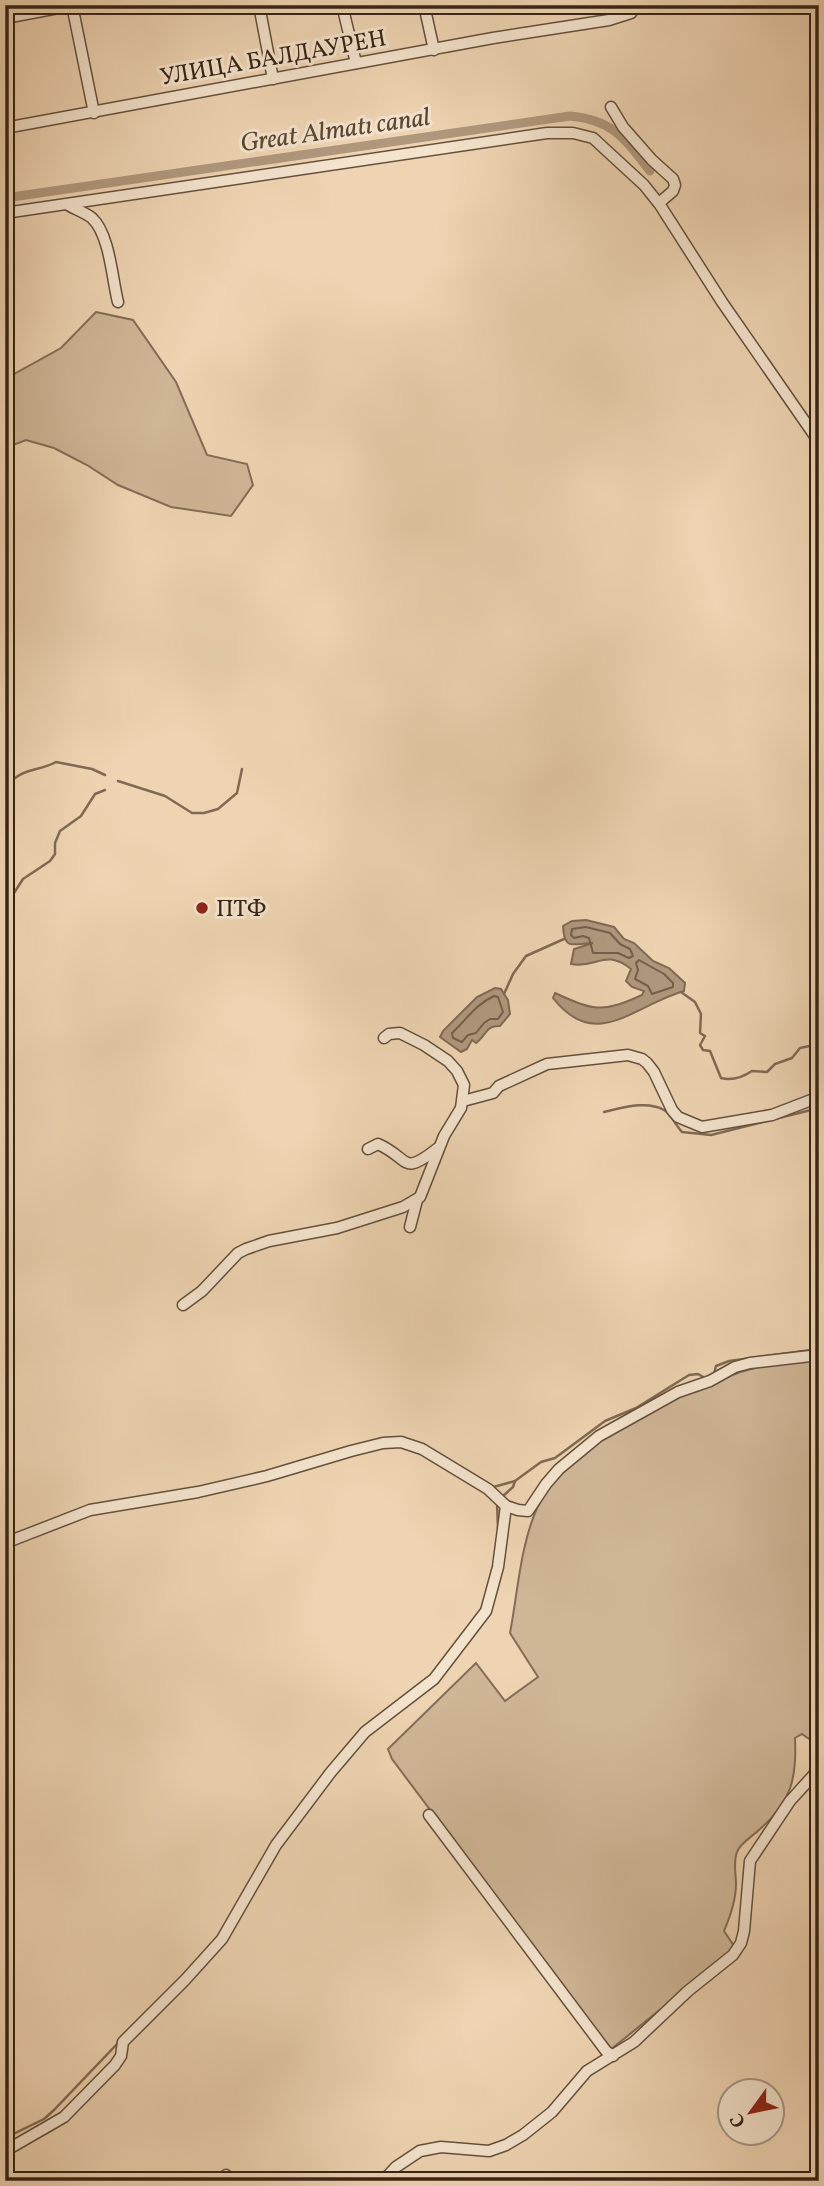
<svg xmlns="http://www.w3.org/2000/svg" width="824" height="2186" font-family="Vollkorn,serif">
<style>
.green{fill:#cfb697;stroke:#836d56;stroke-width:2}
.water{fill:#b0987d;stroke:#806a53;stroke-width:2}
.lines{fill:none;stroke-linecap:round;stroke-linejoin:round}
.shore{stroke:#745e49;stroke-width:2}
.stream{stroke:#806a53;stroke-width:2.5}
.canal{stroke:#b0987d;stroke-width:9}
.minor-casing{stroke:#65503c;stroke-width:13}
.minor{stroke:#f4e3cd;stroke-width:10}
.poi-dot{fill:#8f2418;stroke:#f4e3cd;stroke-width:2.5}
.labels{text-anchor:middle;stroke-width:6;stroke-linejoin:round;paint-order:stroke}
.street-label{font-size:24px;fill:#372415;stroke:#f4e3cd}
.poi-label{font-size:24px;fill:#372415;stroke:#f4e3cd;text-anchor:start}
.water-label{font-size:26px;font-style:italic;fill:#5b4734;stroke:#f4e3cd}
</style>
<rect width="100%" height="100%" fill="#eed4b2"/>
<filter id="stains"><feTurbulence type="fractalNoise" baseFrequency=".00286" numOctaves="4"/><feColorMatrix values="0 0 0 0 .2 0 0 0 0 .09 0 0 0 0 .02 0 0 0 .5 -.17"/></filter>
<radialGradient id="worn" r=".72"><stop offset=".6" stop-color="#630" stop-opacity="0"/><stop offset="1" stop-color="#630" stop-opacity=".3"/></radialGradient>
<!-- green -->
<g class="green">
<polygon points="96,312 133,320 176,382 207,455 247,464 253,485 231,516 171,507 118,485 87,465 54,448 26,440 5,448 5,379 61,348"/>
<path d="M 819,1358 L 819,1746 L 802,1734 L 795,1738 C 797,1779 791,1802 760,1829 C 753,1836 740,1843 737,1852 C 733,1863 736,1873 736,1884 C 736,1899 730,1917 724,1931 L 734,1946 L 733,1951 L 610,2050 L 392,1759 L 388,1749 L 476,1663 L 505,1701 L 538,1677 L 510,1633 C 518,1591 520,1547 537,1508 C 566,1446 672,1395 735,1374 C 761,1364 791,1362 819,1358 Z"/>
</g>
<!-- water -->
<g class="water">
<path d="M 586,920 L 614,927 L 624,939 L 634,943 L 653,961 L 669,968 L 685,983 L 684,991 C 634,1005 596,1053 553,998 L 555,993 C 594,1011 603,1013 642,995 L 644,991 L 632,987 L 626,981 L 631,969 C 605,948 596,969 571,964 L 574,949 L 593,943 C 574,943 564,952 563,926 L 572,921 Z"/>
<path d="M 495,988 L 501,989 L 508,1000 L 510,1014 L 500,1026 C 486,1025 486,1036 476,1043 L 472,1040 L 467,1049 L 461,1052 L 440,1037 L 443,1031 L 477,997 Z"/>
</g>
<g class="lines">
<!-- shore -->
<g class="shore">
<polygon points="586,927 610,933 620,944 630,949 633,956 629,958 618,953 593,953 589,938 583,936 574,938 571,935 572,929"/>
<polygon points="639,960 664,974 673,983 673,987 652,994 648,986 635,979 638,970 636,963"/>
<path d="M 494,996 L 498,997 L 503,1012 L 498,1019 L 490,1019 L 484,1023 L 476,1033 L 468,1035 L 462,1042 L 453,1038 L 452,1033 C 466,1020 476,1004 494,996 Z"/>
</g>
<!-- stream -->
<g class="stream">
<path d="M 5,779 L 15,778 C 27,768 43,770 56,762 L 92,769 L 105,775"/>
<polyline points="118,781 165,796 192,813 204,813 218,809 237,793 242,769"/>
<polyline points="5,907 23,879 50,861 55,854 55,843 60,831 81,816 95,794 105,790"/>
<path d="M 681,992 L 695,1002 L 701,1014 L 700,1033 L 705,1036 L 700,1045 L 703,1050 L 710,1051 L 721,1078 C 732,1081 743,1077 752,1071 L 767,1072 L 775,1064 L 792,1058 L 800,1048 L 819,1044"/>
<polyline points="504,994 513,974 526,956 564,939"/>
<path d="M 604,1112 C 622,1108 647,1100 664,1110 C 671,1114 676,1126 682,1132 L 711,1135 L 819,1108"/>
<polyline points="714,1374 716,1366 729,1361 819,1349"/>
<polyline points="490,1488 515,1481 541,1462 555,1458 605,1421 636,1408 689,1375 698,1374 705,1378"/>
<polyline points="503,1496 513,1487 515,1481"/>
<polyline points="497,1503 498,1528"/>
<polyline points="5,2138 44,2119 54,2110 118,2043"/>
</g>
<!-- canal -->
<path class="canal" d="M 5,198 L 570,116 C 614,120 625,139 650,171"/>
<defs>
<g id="minor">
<polyline points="72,5 94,113"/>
<polyline points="259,5 273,79"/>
<polyline points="342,5 356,63"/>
<polyline points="424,5 434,50"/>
<polyline points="5,18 74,5"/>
<polyline points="611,107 623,127 652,160 673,179 675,185 673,191 659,203"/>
<polyline points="5,128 493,38 609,20 631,13 637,5"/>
<path d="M 68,205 C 75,209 86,213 92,218 C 110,235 112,279 118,302"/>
<polyline points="5,213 547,133 573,133 593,138 644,185 660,205 722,302 819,442"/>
<polyline points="463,1101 493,1093 499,1086 547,1064 628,1055 642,1059 647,1063 654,1072 672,1110 678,1117 702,1127 772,1115 819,1097"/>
<path d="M 368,1149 L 378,1144 C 411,1159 401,1177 438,1148"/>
<polyline points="410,1227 417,1200"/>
<polyline points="183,1305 202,1291 238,1253 246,1249 269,1241 337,1228 403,1207 420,1197 444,1136 461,1108 464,1085 457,1071 448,1061 424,1045 400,1033 389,1034 384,1038"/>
<polyline points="5,1543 90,1510 198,1492 267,1476 351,1451 383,1443 401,1442 422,1449 488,1489 506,1506 518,1510 528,1511 546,1484 559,1469 599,1436 678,1392 710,1381 735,1367 750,1363 819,1355"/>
<polyline points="429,1815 606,2051 613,2056"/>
<polyline points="5,2151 64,2117 115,2065 121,2056 123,2042 185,1980 222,1939 276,1845 331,1772 365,1732 434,1679 486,1611 498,1567 506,1506"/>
<polyline points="226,2175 229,2181"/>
<polyline points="383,2181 396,2167 420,2151 441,2147 489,2151 506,2145 523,2135 552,2112 587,2071 634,2042 688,1991 733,1955 741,1943 744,1931 750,1861 790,1801 819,1769"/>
</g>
</defs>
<!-- minor casing -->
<use href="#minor" class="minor-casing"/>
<!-- minor -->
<use href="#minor" class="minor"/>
</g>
<!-- markers -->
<circle class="poi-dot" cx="202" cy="908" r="7"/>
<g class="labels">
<!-- street labels -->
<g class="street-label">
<text transform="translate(273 57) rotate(-10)" y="8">УЛИЦА БАЛДАУРЕН</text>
</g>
<!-- poi labels -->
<g class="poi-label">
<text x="216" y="916">ПТФ</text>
</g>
<!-- water labels -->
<g class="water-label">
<text transform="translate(335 129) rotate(-8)" y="9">Great Almatı canal</text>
</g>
</g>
<!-- margin -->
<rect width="824" height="2186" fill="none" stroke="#eed4b2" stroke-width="28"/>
<rect x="7" y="7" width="810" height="2172" fill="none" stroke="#372415" stroke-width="3.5"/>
<rect x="14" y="14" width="796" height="2158" fill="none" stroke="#372415" stroke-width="2"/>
<!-- north arrow -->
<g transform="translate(751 2112) rotate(237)"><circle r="33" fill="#f4e3cd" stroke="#a89783" stroke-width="2"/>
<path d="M0-5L12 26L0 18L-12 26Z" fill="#8f2418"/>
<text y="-10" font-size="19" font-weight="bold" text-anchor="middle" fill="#372415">С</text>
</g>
<rect width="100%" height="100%" filter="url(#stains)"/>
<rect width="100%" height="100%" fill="url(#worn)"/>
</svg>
